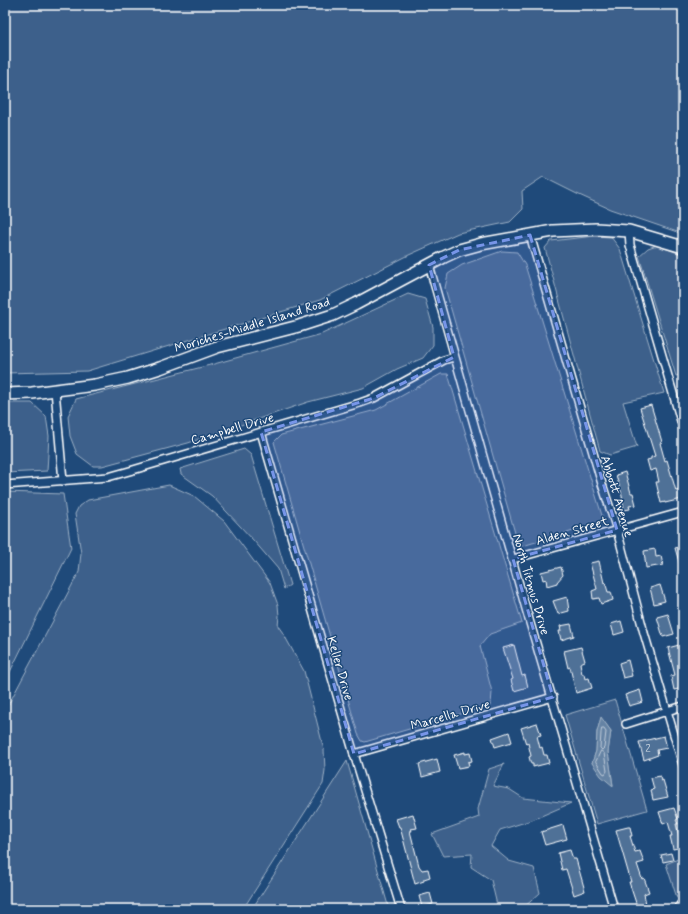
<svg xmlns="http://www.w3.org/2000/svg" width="688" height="914" font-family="Mynerve,sans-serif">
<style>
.green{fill:#3c618b;stroke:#9eb0c5;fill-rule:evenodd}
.water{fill:#6583a4;stroke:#a3b5c8}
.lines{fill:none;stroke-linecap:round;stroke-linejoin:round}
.shore{stroke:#c1cddb;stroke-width:1}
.building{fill:#507197;stroke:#fff}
.minor-casing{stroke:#fff;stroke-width:10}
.secondary-casing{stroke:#fff;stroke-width:14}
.minor{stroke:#1f4a7a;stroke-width:7}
.secondary{stroke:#1f4a7a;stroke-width:11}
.marked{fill:#7795e8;fill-opacity:0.2;stroke:#7795e8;stroke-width:3;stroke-dasharray:8 5;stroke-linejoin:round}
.labels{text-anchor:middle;stroke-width:3;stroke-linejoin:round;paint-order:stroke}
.number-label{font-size:11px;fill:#d3dce5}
.street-label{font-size:13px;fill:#fff;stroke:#1f4a7a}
</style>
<rect width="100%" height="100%" fill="#1f4a7a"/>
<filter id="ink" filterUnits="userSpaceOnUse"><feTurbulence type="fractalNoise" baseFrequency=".025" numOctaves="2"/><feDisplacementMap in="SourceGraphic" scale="8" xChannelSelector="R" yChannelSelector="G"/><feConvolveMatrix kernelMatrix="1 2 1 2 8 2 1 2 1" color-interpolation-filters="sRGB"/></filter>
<g filter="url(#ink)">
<!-- green -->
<g class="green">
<polygon points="5,5 683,5 683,234 610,209 577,194 543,177 522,191 523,209 510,222 458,233 409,255 320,300 87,371 5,373"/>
<polygon points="595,236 611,237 620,249 664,393 623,402 637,447 610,455 600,451 545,248 551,241"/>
<polygon points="657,245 683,255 683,374 676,376 639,256 648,248"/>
<polygon points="502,251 517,252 525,265 604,522 519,547 445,288 448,274 462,265"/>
<polygon points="408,294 425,299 433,327 433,345 423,358 397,369 363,388 308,402 188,443 102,466 93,466 77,454 70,436 68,416 76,399 214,364 322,334"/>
<polygon points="441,374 448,374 522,623 490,634 480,646 492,692 491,705 365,742 362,741 358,734 274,442 281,435 376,410"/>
<polygon points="5,403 32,403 46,416 49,436 47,471 5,473"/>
<polygon points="244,449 251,455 290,585 284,589 278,569 254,541 212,496 181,474 180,469"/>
<polygon points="169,485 194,496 224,521 270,583 278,605 279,616 278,626 283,633 304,671 324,750 325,770 323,784 243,909 5,909 5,711 79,572 81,553 75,514 79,506 88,500"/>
<polygon points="5,492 63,494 71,548 5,682"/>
<path d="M 615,700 L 647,810 L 597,824 L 565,715 ZM 601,718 L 611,731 L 608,752 L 613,785 L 592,763 L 596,751 L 597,732 Z"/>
<polygon points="347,761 389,909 252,909"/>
<polygon points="504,764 493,786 509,789 523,798 571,803 532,820 500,830 491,846 509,861 534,868 540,893 522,909 498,909 491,880 471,867 472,854 443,856 432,834 479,817 478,809 489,769"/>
<polygon points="683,857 683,897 677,898 666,864"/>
</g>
<!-- water -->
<polygon class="water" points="601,717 611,731 608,752 613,786 601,776 592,763 596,751 597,732"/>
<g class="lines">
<!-- shore -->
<g class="shore">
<polygon points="602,729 604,729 606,732 604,748 602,750 600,748 601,733"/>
<polygon points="601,751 604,753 607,771 605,774 603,773 596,762"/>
</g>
</g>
<!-- building -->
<g class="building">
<polygon points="651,405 662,442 660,443 665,461 667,460 676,491 680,490 682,499 665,503 665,502 661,503 656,482 659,482 656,469 650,471 647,460 651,459 651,457 655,456 640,408"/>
<polygon points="625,472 631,493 633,493 636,505 629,506 630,509 624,510 622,495 616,475"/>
<polygon points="683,546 683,568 681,569 675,548"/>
<polygon points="655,549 656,557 661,556 663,565 646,568 644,551"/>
<polygon points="599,561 604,583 605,582 608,592 611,592 613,600 601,604 599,598 593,599 592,591 597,589 590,563"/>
<polygon points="561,567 563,575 557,582 557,583 547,586 546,579 543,580 541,572"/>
<polygon points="660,585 665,601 654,604 650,588"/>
<polygon points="567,597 569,611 558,614 553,601"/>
<polygon points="668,614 674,634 663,637 657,617"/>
<polygon points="621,621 624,632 614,635 611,624"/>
<polygon points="571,624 574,636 561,640 559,631 561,631 560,626"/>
<polygon points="514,645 522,676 525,675 528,687 514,691 511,680 513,679 503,648"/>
<polygon points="679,645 683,658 683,688 674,690 671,676 675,675 668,648"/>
<polygon points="581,647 585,661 580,663 582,674 584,674 585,679 589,678 592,688 576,693 570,667 568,668 564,651"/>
<polygon points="628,660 632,676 623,678 619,663"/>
<polygon points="640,690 643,702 629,706 625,695"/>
<polygon points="537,723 541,735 537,736 540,748 542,747 544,755 547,755 549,763 533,767 533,764 531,764 529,757 531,756 528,743 526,744 521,728"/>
<polygon points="509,732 512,742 495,747 492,738"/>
<polygon points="664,736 667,748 657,750 658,755 644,760 639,742"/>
<polygon points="465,752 465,754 470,753 472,761 468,762 469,766 458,768 454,755"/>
<polygon points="437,759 440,772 422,777 419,764"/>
<polygon points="660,776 661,781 663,780 668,797 653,800 651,790 654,789 651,778"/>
<polygon points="674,808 678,819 676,820 678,824 676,824 682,847 673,849 670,836 672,836 668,822 663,824 659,812"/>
<polygon points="413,814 417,828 411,829 412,831 410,831 419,866 422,870 428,869 430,877 424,879 424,881 415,884 400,827 399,827 396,819"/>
<polygon points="563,825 567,839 545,845 541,832"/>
<polygon points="628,827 630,827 632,836 630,836 635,852 640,851 644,862 637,864 642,879 644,878 649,892 644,894 647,909 638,909 629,882 631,882 616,830"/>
<polygon points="570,850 573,859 576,859 585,891 574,895 566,869 562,870 558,853"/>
<polygon points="671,853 673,860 663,862 661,855"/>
<polygon points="430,893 433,904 422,907 419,896"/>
</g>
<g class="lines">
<defs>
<g id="minor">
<polyline points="629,231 630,245 683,428"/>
<polyline points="530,235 602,484 617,530 644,633 683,765"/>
<polyline points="429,265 530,623 614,909"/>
<polyline points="55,390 63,481"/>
<polyline points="261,432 354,754 401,909"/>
<polyline points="5,485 108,477 133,470 360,403 374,398 444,360 454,357"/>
<polyline points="513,559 683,512"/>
<polyline points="626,724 683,706"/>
<polyline points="354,754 553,697"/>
<polyline points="680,905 683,904"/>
</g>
<polyline id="secondary" points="5,394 32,393 95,385 128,378 160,368 217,347 299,326 333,315 356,304 444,257 459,250 481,244 553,231 596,229 629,231 683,247"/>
</defs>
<!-- minor casing -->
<use href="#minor" class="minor-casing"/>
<!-- secondary casing -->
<use href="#secondary" class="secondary-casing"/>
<!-- minor -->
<use href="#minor" class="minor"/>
<!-- secondary -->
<use href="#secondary" class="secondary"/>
</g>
</g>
<!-- marked area -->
<path class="marked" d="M 530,235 L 617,530 L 513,559 L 553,697 L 354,754 L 261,432 L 374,398 L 454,357 L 429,265 L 459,250 Z"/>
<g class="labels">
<!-- number labels -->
<g class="number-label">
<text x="648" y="752">2</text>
</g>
<!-- street labels -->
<g class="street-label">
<text transform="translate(252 324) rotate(-17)" y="5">Moriches-Middle Island Road</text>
<text transform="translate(232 428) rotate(-16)" y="5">Campbell Drive</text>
<text transform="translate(618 496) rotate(73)" y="5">Abbott Avenue</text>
<text transform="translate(572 530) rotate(-16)" y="5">Alden Street</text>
<text transform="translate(532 584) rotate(74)" y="5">North Titmus Drive</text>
<text transform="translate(341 668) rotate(74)" y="5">Keller Drive</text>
<text transform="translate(450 714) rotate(-16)" y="5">Marcella Drive</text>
</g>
</g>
<!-- margin -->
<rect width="688" height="914" fill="none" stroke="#1f4a7a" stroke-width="20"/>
<rect x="10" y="10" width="668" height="894" fill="none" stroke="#fff" stroke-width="1.5" filter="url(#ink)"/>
</svg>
